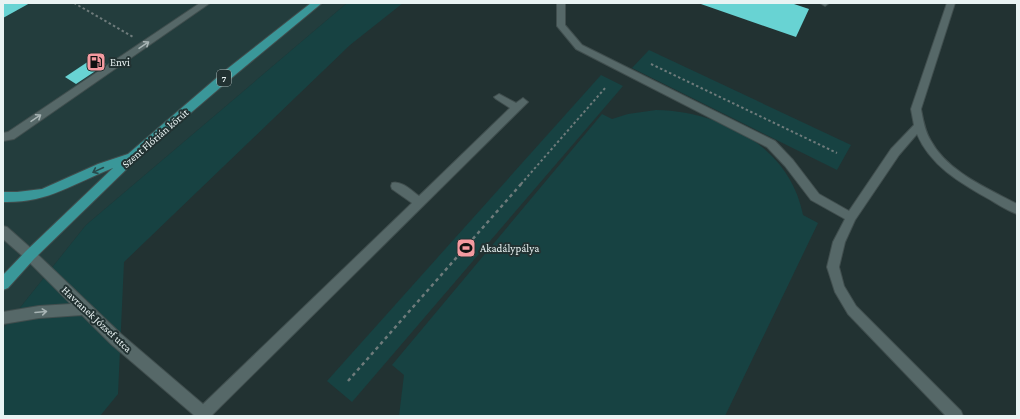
<svg xmlns="http://www.w3.org/2000/svg" width="1020" height="419" font-family="'Crimson Pro',serif">
<style>
.built{fill:#233d3d}
.green{fill:#174242}
.building{fill:#68d3d3}
.lines{fill:none;stroke-linecap:round;stroke-linejoin:round}
.lane-casing{stroke:#404e4e;stroke-width:2}
.street-casing{stroke:#404e4e;stroke-width:2}
.secondary-casing{stroke:#404e4e;stroke-width:2}
.primary-casing{stroke:#404e4e;stroke-width:2}
.path-far1{stroke:#6e7b7b;stroke-width:2;stroke-dasharray:2.5 2.5;stroke-linecap:butt}
.path{stroke:#6e7b7b;stroke-width:2.5;stroke-dasharray:3.5 3.5;stroke-linecap:butt}
.lane{fill:#566868;fill-rule:evenodd}
.street{fill:#566868;fill-rule:evenodd}
.secondary{fill:#566868;fill-rule:evenodd}
.primary{fill:#3a9799;fill-rule:evenodd}
.oneway{stroke:#a7b4b4}
.oneway2{stroke:#284b4c}
.labels{text-anchor:middle;stroke-width:4;stroke-linejoin:round;paint-order:stroke}
.shield{fill:#223232;stroke:#adb9b9;stroke-width:1}
.shield-label{font-size:10px;font-weight:bold;fill:#e9f3f3}
.poi-label{font-size:11px;fill:#e9f3f3;stroke:#223232;text-anchor:start}
.street-label{font-size:11px;fill:#e9f3f3;stroke:#223232}
</style>
<rect width="100%" height="100%" fill="#223232"/>
<!-- built -->
<polygon class="built" points="3,3 347,3 86,225 3,329"/>
<!-- green -->
<g class="green">
<polygon points="347,3 403,3 350,45 124,262 118,394 100,416 3,416 3,329 86,225"/>
<polygon points="649,50 851,145 837,170 632,68"/>
<polygon points="601,75 623,86 352,402 327,381"/>
<path d="M 656,110 C 721,111 790,147 803,215 L 818,223 L 725,416 L 399,416 L 404,375 L 392,365 L 602,114 L 612,119 L 628,114 Z"/>
</g>
<!-- building -->
<g class="building">
<polygon points="3,3 30,3 3,18"/>
<polygon points="698,3 791,3 809,9 796,37"/>
<polygon points="95,57 106,64 76,84 65,77"/>
</g>
<g class="lines">
<defs>
<g id="lane">
<polygon points="200,3 210,3 14,139 3,141 3,133 8,132"/>
<path d="M 557,3 L 565,3 L 565,25 L 582,45 L 775,141 L 793,160 L 819,194 L 849,211 L 891,149 L 914,125 L 911,109 L 947,3 L 955,3 L 921,109 C 923,120 925,132 931,141 C 948,172 987,188 1017,204 L 1017,214 C 1006,210 996,203 987,198 C 959,182 930,165 917,134 L 899,155 L 855,220 L 845,242 L 839,267 L 844,286 L 856,306 L 961,411 L 963,416 L 946,416 L 848,314 L 835,292 L 827,267 L 833,242 L 845,219 L 811,200 L 785,166 L 767,147 L 576,49 L 557,26 Z"/>
<polygon points="820,3 829,3 825,6"/>
<path d="M 499,94 L 516,103 L 523,98 L 528,102 L 211,416 L 197,416 L 198,409 L 412,203 L 392,189 L 391,186 L 392,183 C 401,180 412,191 419,196 L 510,108 L 496,99 L 494,97 Z"/>
</g>
<polygon id="street" points="30,249 34,251 121,334 211,411 213,416 195,416 111,344 82,315 39,318 3,324 3,312 39,306 71,304 26,259 24,255 26,251"/>
<polygon id="secondary" points="3,226 7,227 34,251 36,255 34,259 30,261 26,259 3,239"/>
<path id="primary" d="M 311,3 L 322,3 L 235,75 L 138,158 L 34,259 L 8,288 L 3,290 L 3,275 L 26,251 L 113,168 C 72,184 49,203 3,202 L 3,192 L 17,192 L 42,189 L 98,164 L 128,154 L 227,69 Z"/>
</defs>
<!-- lane casing -->
<use href="#lane" class="lane-casing"/>
<!-- street casing -->
<use href="#street" class="street-casing"/>
<!-- secondary casing -->
<use href="#secondary" class="secondary-casing"/>
<!-- primary casing -->
<use href="#primary" class="primary-casing"/>
<!-- path-far1 -->
<g class="path-far1">
<polyline points="74,3 133,37"/>
<polyline points="651,64 837,153"/>
<polyline points="521,184 606,87"/>
</g>
<!-- path -->
<polyline class="path" points="348,381 522,183"/>
<!-- lane -->
<use href="#lane" class="lane"/>
<!-- street -->
<use href="#street" class="street"/>
<!-- secondary -->
<use href="#secondary" class="secondary"/>
<!-- primary -->
<use href="#primary" class="primary"/>
</g>
<!-- one-way arrows -->
<defs><path id="oneway-shaft" d="M-6 0H5M1.5-3L5.5 0L1.5 3" fill="none" stroke-width="1.6" stroke-linecap="round" stroke-linejoin="round"/></defs>
<g class="oneway">
<use href="#oneway-shaft" transform="translate(144 45) rotate(-34)"/>
<use href="#oneway-shaft" transform="translate(36 118) rotate(-34)"/>
<use href="#oneway-shaft" transform="translate(41 312) rotate(-5)"/>
</g>
<use class="oneway2" href="#oneway-shaft" transform="translate(98 170) rotate(155)"/>
<!-- icons -->
<defs>
<symbol id="fuel-square" viewBox="-11 -11 22 22"><rect x="-9" y="-9" width="18" height="18" rx="4" fill="#f49aa0" stroke="#223232"/><path d="M-5.5-6h7V0h2V4h1.3V-2.5L3-4.5l.8-.8L6-3V5H2.5V1h-1V6h-7ZM-4.2-4.7v3.2H.2V-4.7Z" fill="#111"/></symbol>
<symbol id="stadium-square" viewBox="-11 -11 22 22"><rect x="-9" y="-9" width="18" height="18" rx="4" fill="#f49aa0" stroke="#223232"/><path d="M0-5a6.5 5 0 1 0 0 10a6.5 5 0 1 0 0-10ZM-3.5-1.8h7v3.6h-7Z" fill="#111"/></symbol>
</defs>
<g fill-rule="evenodd">
<use href="#fuel-square" x="85" y="51" width="22" height="22"/>
<use href="#stadium-square" x="455" y="237" width="22" height="22"/>
</g>
<g class="labels">
<!-- shield labels -->
<rect class="shield" x="217" y="70" width="14" height="16" rx="3"/>
<g class="shield-label">
<text x="224" y="82">7</text>
</g>
<!-- poi labels -->
<g class="poi-label">
<text x="110" y="66">Envi</text>
<text x="480" y="252">Akadálypálya</text>
</g>
<!-- street labels -->
<g class="street-label">
<text transform="translate(155 138) rotate(-41)" y="4">Szent Flórián körút</text>
<text transform="translate(97 319) rotate(43)" y="4">Havranek József utca</text>
</g>
</g>
<!-- border -->
<rect width="1020" height="419" fill="none" stroke="#e9f3f3" stroke-width="8"/>
</svg>
